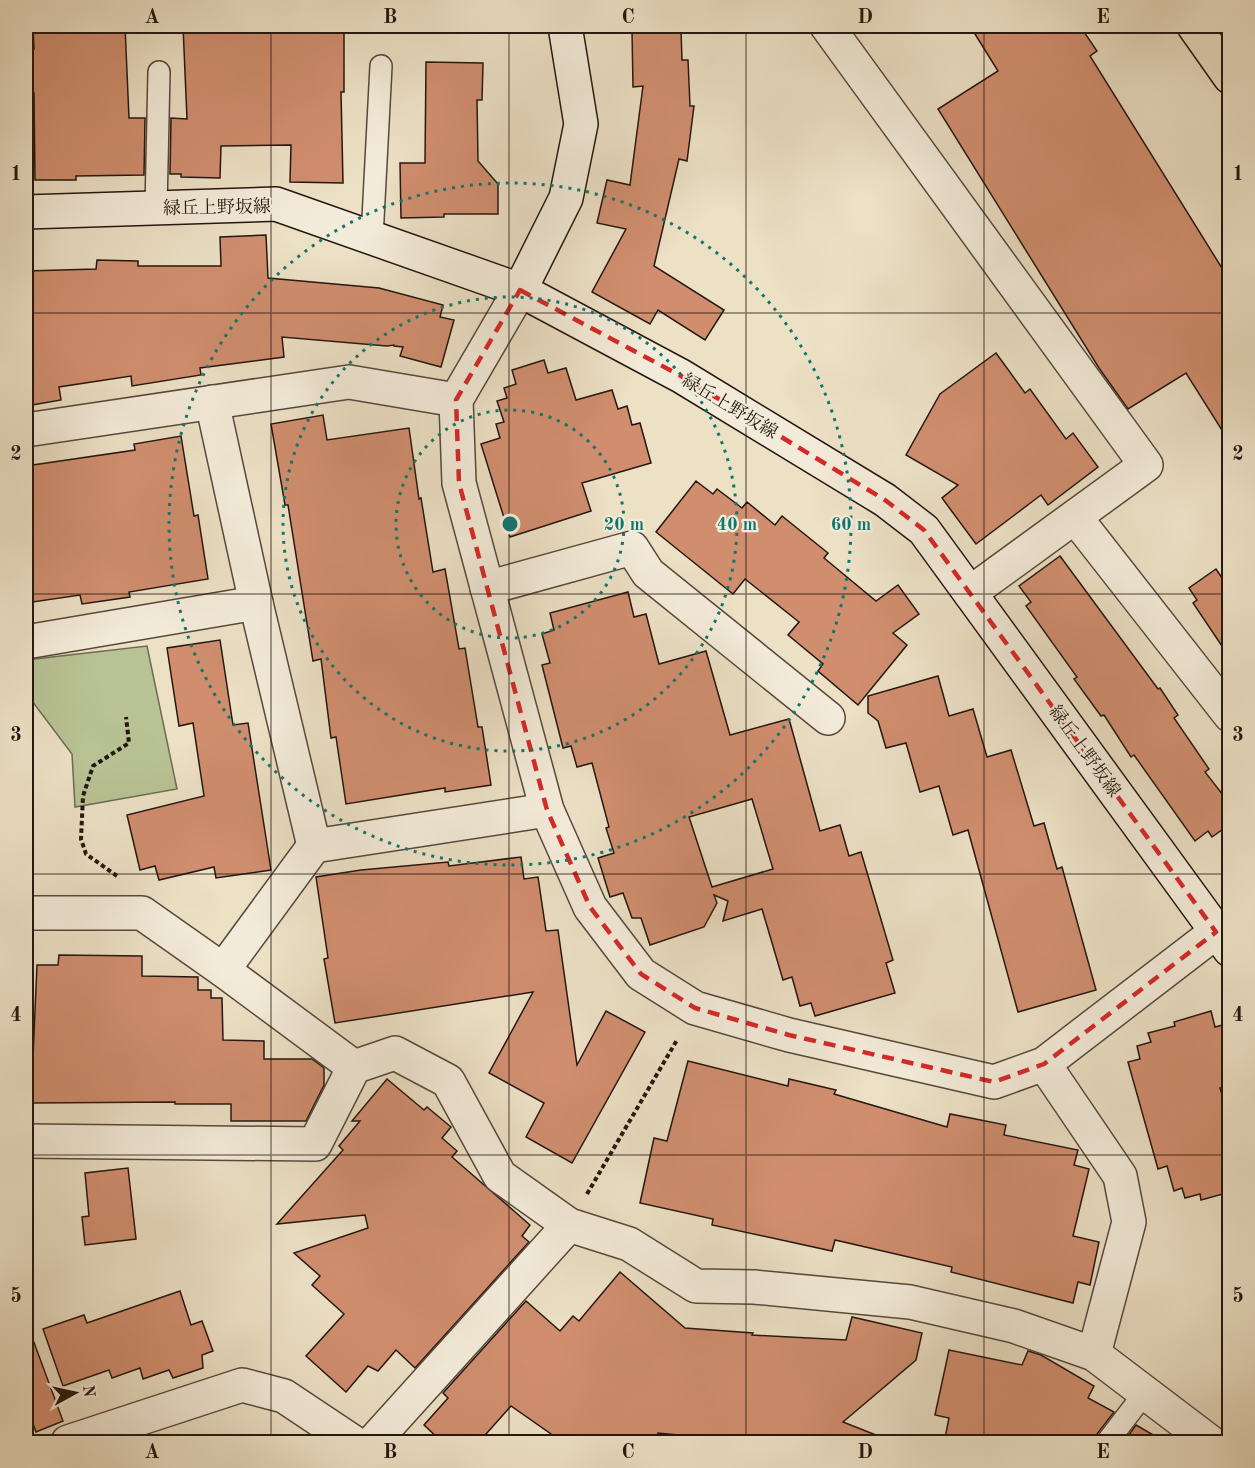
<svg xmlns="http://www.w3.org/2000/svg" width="1255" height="1468" font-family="'Old Standard TT','Noto Serif JP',serif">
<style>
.green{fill:#b8c294;stroke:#6e6c52;stroke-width:1.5}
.building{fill:#d08e6f;stroke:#251610;stroke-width:1.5;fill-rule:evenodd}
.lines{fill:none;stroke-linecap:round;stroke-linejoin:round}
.lane-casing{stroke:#57483d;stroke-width:24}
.street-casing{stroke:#57483d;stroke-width:36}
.secondary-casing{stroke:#251610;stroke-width:36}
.primary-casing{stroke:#251610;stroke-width:36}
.path{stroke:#251610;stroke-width:4;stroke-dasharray:4.5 3;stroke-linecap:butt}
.lane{stroke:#f3ebd9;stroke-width:21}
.street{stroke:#f3ebd9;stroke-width:33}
.secondary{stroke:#f3ebd9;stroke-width:33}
.primary{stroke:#ece0c5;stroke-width:33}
.marked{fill:none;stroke:#d62828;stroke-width:4.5;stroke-dasharray:12 8;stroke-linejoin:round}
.grid{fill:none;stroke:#251610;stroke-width:1.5;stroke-opacity:0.55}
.ring{fill:none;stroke:#0f766e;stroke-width:3;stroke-dasharray:3 6}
.labels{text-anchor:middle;stroke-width:4.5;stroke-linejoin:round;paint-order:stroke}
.street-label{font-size:18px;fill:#251610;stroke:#f3ebd9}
.centre{fill:#0f766e;stroke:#f3ebd9;stroke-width:3}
.ring-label{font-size:18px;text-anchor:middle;font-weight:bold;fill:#0f766e;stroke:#f3ebd9;stroke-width:4.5;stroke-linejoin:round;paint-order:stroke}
.neatline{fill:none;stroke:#251610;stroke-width:2}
.grid-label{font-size:20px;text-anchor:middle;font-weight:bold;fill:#251610}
</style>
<rect width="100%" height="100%" fill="#ece0c5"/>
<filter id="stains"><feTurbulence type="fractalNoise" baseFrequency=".00333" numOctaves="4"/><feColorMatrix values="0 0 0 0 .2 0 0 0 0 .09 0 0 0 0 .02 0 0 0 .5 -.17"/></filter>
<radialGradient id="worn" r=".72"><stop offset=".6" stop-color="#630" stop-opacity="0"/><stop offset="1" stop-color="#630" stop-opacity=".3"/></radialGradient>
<!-- green -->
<polygon class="green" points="147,646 177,789 75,807 72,754 26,693 26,660"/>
<!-- building -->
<g class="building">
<polygon points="33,26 125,26 129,118 145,118 144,175 76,176 76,180 35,180 34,93 32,93 31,49 34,49"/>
<polygon points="183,26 344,26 344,92 341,92 343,183 290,182 291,145 221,146 220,178 181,177 181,174 170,174 171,118 187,119"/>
<polygon points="970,26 1080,26 1097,51 1090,56 1230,281 1230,443 1186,373 1128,409 1099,368 938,109 998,71"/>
<polygon points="681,30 682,60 688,60 690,106 694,106 687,161 679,159 654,266 724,310 705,340 658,310 650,324 592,292 626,229 597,223 607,180 630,185 643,86 633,87 632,31"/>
<polygon points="426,62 483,63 482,100 477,100 478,161 498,184 498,214 444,214 444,217 401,218 400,163 425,163"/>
<polygon points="266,235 268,278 379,288 443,305 440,317 454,320 441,367 400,356 403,347 394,346 394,345 387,346 282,337 284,357 200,368 201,375 132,386 131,376 59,387 61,400 26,406 26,271 96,269 97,260 138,261 138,266 221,266 220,237"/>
<polygon points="996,353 1025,393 1030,389 1066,439 1073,433 1098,467 1048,505 1041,495 976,544 942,498 958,485 906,455 940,394"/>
<polygon points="544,360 548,373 566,368 576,400 612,390 618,409 627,406 632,425 640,423 651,463 582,483 591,511 510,537 481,444 500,438 496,424 504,422 497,401 507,398 504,388 516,384 512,370"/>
<polygon points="323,415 327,440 409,428 419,499 421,498 433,572 445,569 459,649 465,648 478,727 482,727 491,785 445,792 445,788 346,804 336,737 331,738 321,659 313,661 288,505 285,505 271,424"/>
<polygon points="181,436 194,516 198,515 208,579 129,592 130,597 82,604 80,595 26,603 26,466 135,450 134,444"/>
<polygon points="696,481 713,494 717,489 742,508 747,502 775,525 782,516 828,553 824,558 876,601 898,585 919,614 893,633 907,645 858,705 818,671 823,664 788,635 799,622 745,579 733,594 656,532"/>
<polygon points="1060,556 1158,689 1160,688 1178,715 1174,718 1209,769 1205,772 1230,804 1230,824 1212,837 1208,831 1195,841 1134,755 1131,757 1104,715 1101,716 1074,679 1077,677 1026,606 1031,602 1019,586"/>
<polygon points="1216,569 1224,581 1230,578 1230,658 1193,603 1197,600 1189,588"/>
<path d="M 628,592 L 634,617 L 646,614 L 659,664 L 706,651 L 730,735 L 789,719 L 820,831 L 840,825 L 849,856 L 861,852 L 893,960 L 886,963 L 895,993 L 815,1016 L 811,1003 L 800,1006 L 792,977 L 783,980 L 762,909 L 723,921 L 728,901 L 714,895 L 717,903 L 704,927 L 650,945 L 641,918 L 632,918 L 623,893 L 610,897 L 598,858 L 614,853 L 606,828 L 609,827 L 592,763 L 577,767 L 571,746 L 563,748 L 542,665 L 550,663 L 542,634 L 554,630 L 550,613 ZM 752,799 L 773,869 L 712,887 L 689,817 Z"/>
<polygon points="220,640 233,725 248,723 271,870 216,878 214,867 159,880 155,866 140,870 127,815 204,796 193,723 179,726 167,648"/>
<polygon points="938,676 949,716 973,709 987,757 1011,750 1034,826 1044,823 1057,869 1062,867 1096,990 1018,1012 968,830 953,835 939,786 920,792 906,743 886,748 878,721 868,713 868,696"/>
<polygon points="521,857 524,879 538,877 546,931 558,930 577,1065 606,1011 645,1032 572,1163 526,1137 544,1103 489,1073 533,992 335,1023 324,959 328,958 316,877 361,870 448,862 449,866"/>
<polygon points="59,955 142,956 142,976 198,977 198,990 211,990 211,998 222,998 223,1040 264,1041 264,1059 312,1059 324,1068 324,1085 306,1121 231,1121 231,1104 175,1104 175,1102 31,1103 37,965 58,965"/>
<polygon points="1211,1011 1215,1027 1230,1023 1230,1085 1220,1088 1230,1120 1230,1192 1201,1200 1200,1194 1185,1198 1182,1188 1174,1191 1167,1166 1158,1169 1128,1062 1140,1059 1137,1046 1151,1042 1148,1033 1175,1026 1174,1022"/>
<polygon points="688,1061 788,1086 789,1079 836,1090 834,1094 947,1127 950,1114 1006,1125 1004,1135 1078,1150 1074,1165 1089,1169 1073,1236 1099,1242 1090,1285 1078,1282 1073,1303 951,1272 952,1267 835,1240 832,1251 712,1225 713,1219 640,1203 654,1138 667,1141"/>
<polygon points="387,1079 424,1110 427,1107 451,1127 442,1138 457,1151 452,1157 530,1225 522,1236 529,1242 415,1368 396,1350 378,1371 368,1366 346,1392 306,1356 344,1314 312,1285 320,1276 294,1253 368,1228 365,1215 277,1224 343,1150 339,1146 360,1121 352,1121"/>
<polygon points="128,1168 136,1239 85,1245 82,1217 89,1216 85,1173"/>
<polygon points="620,1272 685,1328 753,1333 752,1335 846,1340 852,1317 922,1333 916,1360 843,1422 891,1441 890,1443 720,1443 720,1439 658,1433 657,1443 564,1443 511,1406 478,1443 440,1440 424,1425 448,1398 443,1393 526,1301 560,1331 573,1316 579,1321"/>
<polygon points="180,1291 191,1325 202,1321 213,1351 202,1355 203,1368 173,1378 169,1370 143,1379 140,1368 112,1378 109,1370 63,1386 43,1329 84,1315 87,1323"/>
<polygon points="26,1329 29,1329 63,1421 36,1432 26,1404"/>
<polygon points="949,1350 1022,1365 1028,1351 1041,1355 1094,1386 1088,1398 1114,1412 1097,1434 1095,1443 944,1443 949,1418 935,1415"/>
<polygon points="1136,1425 1167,1443 1123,1443"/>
</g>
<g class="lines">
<defs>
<g id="lane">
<polyline points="156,208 159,72"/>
<polyline points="372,238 381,66"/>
<polyline points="1107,1442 1144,1394"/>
</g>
<g id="street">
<polyline points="827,26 1146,465 970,593"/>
<polyline points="520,290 456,400 459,483 547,810 590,907 641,974 695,1008 789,1035 994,1082 1044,1064 1216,932"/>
<polyline points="212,402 256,603 314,846"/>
<polyline points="26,430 349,382 456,400"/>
<polyline points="1075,517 1230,715"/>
<polyline points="487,588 632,548 648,573 828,718"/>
<polyline points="26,642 256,603"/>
<polyline points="26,913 142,913 223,970 354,1067"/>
<polyline points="223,970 314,846 547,810"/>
<polyline points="1044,1064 1120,1176 1129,1222 1094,1354"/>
<polyline points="26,1141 315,1144 354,1067 395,1053 448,1081 500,1176 569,1225 629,1244 696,1286 754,1287 910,1302 1014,1326 1094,1354 1210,1442"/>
<polyline points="68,1442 242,1385 284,1396 353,1442"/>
<polyline points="373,1442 569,1225"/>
</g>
<g id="secondary">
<polyline points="26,212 276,204 520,290 681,376 885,500 924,530 1230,950"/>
<polyline points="520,290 566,198 581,124 565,26"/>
</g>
<polyline id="primary" points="1194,26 1230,77"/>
</defs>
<!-- lane casing -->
<use href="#lane" class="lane-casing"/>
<!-- street casing -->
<use href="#street" class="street-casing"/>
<!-- secondary casing -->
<use href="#secondary" class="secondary-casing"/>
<!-- primary casing -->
<use href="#primary" class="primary-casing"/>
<!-- path -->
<g class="path">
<polyline points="117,876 86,854 81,839 83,796 93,766 129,743 126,717"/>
<polyline points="587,1194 677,1040"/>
</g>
<!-- lane -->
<use href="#lane" class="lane"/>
<!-- street -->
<use href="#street" class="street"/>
<!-- secondary -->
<use href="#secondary" class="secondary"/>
<!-- primary -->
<use href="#primary" class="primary"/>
</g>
<!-- marked area -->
<path class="marked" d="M 520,290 L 681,376 L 885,500 L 924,530 L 1216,932 L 1044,1064 L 994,1082 L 789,1035 L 695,1008 L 641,974 L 590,907 L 547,810 L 459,483 L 456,400 Z"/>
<!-- grid -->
<path class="grid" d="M 271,26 L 271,1442M 509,26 L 509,1442M 746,26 L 746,1442M 984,26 L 984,1442M 26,313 L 1230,313M 26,594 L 1230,594M 26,874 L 1230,874M 26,1155 L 1230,1155"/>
<!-- distance rings -->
<g class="ring">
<circle cx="510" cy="524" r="114"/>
<circle cx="510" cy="524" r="227"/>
<circle cx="510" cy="524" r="341"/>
</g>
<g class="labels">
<!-- street labels -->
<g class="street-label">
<text transform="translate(217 207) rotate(-1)" y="6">緑丘上野坂線</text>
<text transform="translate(730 406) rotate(31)" y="6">緑丘上野坂線</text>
<text transform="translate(1085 751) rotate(54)" y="6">緑丘上野坂線</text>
</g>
</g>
<circle cx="510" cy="524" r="9" class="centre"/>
<g class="ring-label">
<text x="624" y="530">20 m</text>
<text x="737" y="530">40 m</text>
<text x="851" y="530">60 m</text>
</g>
<!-- margin -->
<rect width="1255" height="1468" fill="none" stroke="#ece0c5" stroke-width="66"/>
<!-- north arrow -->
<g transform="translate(75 1393) rotate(82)" stroke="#f3ebd9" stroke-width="4.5" paint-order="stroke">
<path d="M0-4.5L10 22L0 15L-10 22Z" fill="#251610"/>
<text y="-9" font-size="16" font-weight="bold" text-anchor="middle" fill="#251610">N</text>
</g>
<rect x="33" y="33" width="1189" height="1402" class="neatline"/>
<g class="grid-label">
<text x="152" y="23">A</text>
<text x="390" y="23">B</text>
<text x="628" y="23">C</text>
<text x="865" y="23">D</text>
<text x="1103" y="23">E</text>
<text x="16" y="180">1</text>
<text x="1238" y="180">1</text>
<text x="16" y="460">2</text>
<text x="1238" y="460">2</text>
<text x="16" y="741">3</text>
<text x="1238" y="741">3</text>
<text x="16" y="1021">4</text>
<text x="1238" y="1021">4</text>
<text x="16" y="1302">5</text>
<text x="1238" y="1302">5</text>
<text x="152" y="1458">A</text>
<text x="390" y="1458">B</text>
<text x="628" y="1458">C</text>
<text x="865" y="1458">D</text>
<text x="1103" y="1458">E</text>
</g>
<rect width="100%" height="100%" filter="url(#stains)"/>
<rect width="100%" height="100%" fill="url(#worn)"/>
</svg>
